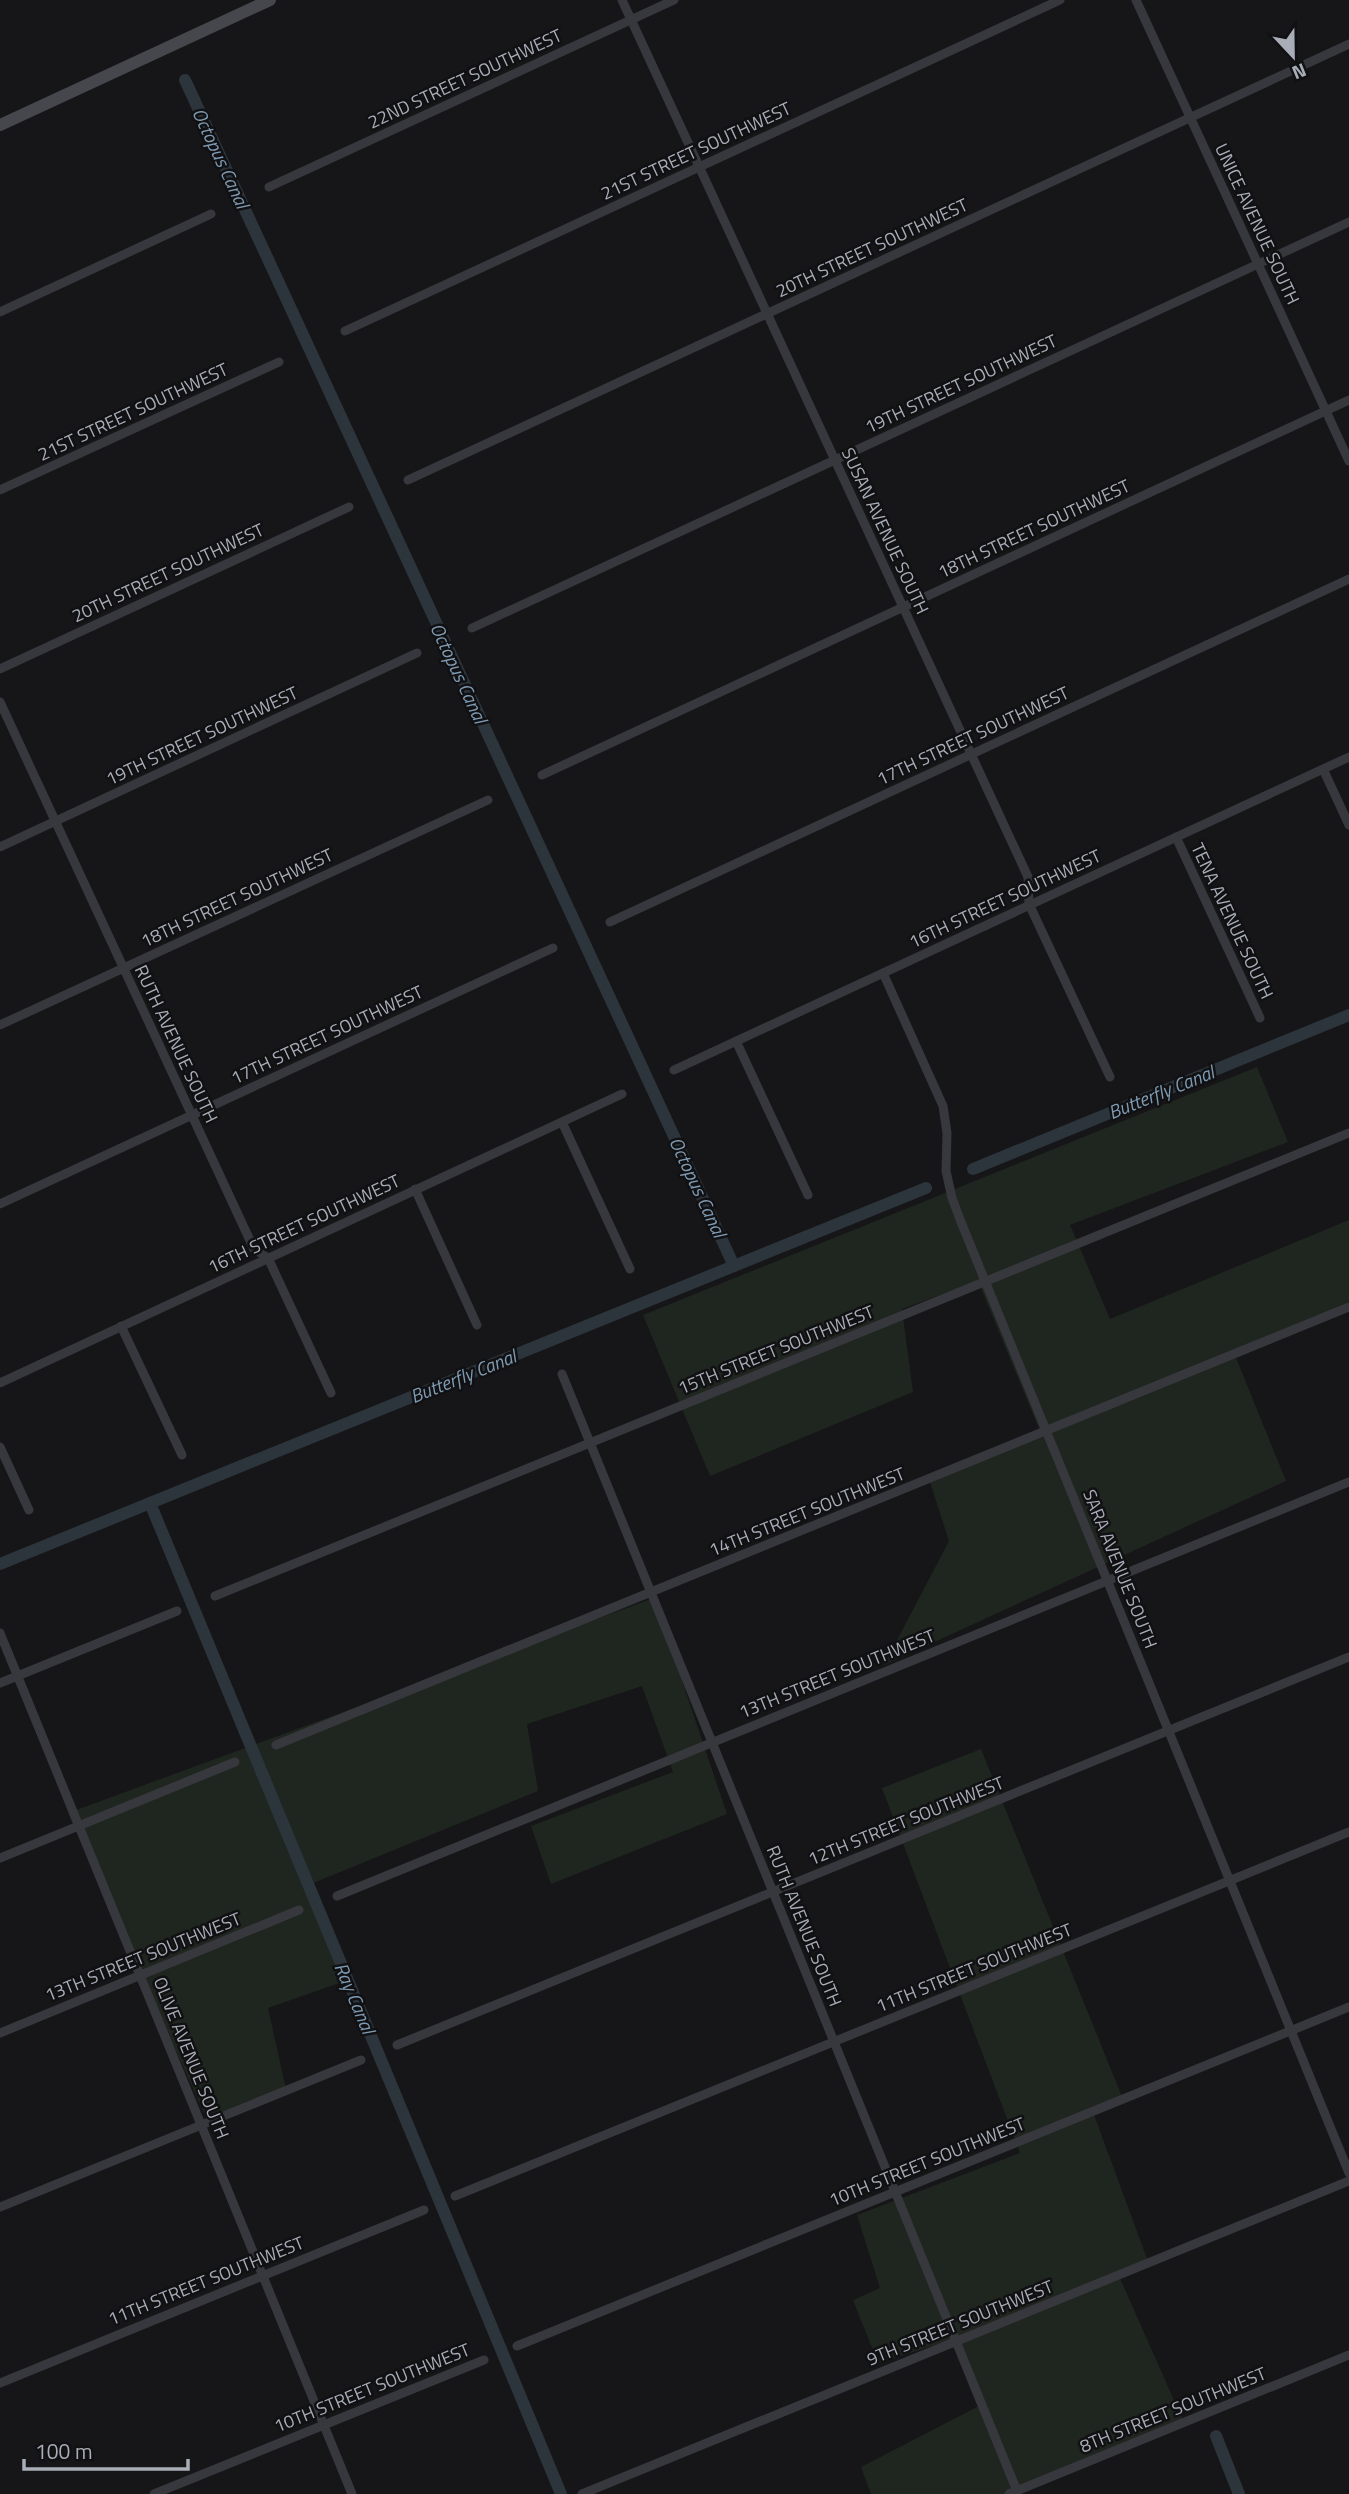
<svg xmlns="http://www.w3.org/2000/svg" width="1349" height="2494" font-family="'Titillium Web',sans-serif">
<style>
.green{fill:#1e261f}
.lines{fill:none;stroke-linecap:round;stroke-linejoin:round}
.canal{stroke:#2c353c;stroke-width:12}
.street{stroke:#37383d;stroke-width:9}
.secondary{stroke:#45474d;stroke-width:12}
.labels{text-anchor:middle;stroke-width:5;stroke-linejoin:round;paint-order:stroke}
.street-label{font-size:18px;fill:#a8adb8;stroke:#111113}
.water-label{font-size:19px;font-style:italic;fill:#7f9bb3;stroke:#111113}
</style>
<rect width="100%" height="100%" fill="#161618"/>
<!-- green -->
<g class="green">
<polygon points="1257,1067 1288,1142 1070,1225 1110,1319 1349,1220 1349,1302 1234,1353 1286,1481 884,1665 949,1541 930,1482 1042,1436 978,1281 902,1309 913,1392 710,1476 643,1315"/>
<polygon points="654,1598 727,1814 551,1884 531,1826 673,1772 642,1686 527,1724 538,1791 311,1884 342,1982 268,2008 287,2094 210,2126 68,1813"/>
<polygon points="981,1749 1123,2099 1093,2112 1149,2264 1119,2276 1185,2425 1008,2494 871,2494 861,2467 979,2406 954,2339 878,2363 853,2300 880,2288 857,2215 1020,2153 882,1788"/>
</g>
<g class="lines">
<!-- canal -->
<g class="canal">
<polyline points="185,80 734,1266"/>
<polyline points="973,1169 1349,1015"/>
<polyline points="150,1503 561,2494"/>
<polyline points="0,1564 926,1188"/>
<polyline points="1216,2436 1239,2494"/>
</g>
<!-- street -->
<g class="street">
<polyline points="622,0 1028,877 1029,904 1110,1077"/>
<polyline points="1136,0 1349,461"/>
<polyline points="269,187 674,0"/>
<polyline points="0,312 211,214"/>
<polyline points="345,331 1060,0"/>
<polyline points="408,480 1349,44"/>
<polyline points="0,490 279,362"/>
<polyline points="472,628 1349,222"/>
<polyline points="0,669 349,507"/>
<polyline points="0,702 254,1249 268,1258 331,1393"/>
<polyline points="1323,769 1349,825"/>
<polyline points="542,775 1349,400"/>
<polyline points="1176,837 1260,1018"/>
<polyline points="0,847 417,653"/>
<polyline points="610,922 1349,579"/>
<polyline points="883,973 943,1106 947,1133 946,1171 952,1198 961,1222 1349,2173"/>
<polyline points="0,1025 488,800"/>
<polyline points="736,1041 808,1195"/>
<polyline points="674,1070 1349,757"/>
<polyline points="562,1122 630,1269"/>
<polyline points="415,1189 477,1325"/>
<polyline points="0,1204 553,948"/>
<polyline points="121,1326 182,1455"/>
<polyline points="562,1374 1017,2491"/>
<polyline points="0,1383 622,1094"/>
<polyline points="0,1447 29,1510"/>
<polyline points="215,1596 1349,1133"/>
<polyline points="0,1633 352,2494"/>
<polyline points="0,1683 177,1611"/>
<polyline points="276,1745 1349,1307"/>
<polyline points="0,1858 235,1762"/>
<polyline points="337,1896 1349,1482"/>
<polyline points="0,2033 299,1910"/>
<polyline points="397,2045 1349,1657"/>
<polyline points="455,2196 1349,1832"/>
<polyline points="0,2207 361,2060"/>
<polyline points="517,2346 1349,2007"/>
<polyline points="0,2383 424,2210"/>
<polyline points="154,2494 484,2360"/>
<polyline points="582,2494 1349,2181"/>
<polyline points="1009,2494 1349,2355"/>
</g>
<!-- secondary -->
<polyline class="secondary" points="0,125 270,0"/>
</g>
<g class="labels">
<!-- street labels -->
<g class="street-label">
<text transform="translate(465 79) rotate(-25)" y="6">22ND STREET SOUTHWEST</text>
<text transform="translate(696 151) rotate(-25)" y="6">21ST STREET SOUTHWEST</text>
<text transform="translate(1257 224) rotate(65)" y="6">UNICE AVENUE SOUTH</text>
<text transform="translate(872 248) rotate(-25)" y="6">20TH STREET SOUTHWEST</text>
<text transform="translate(961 384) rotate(-25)" y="6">19TH STREET SOUTHWEST</text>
<text transform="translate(133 412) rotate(-25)" y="6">21ST STREET SOUTHWEST</text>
<text transform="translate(1034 529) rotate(-25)" y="6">18TH STREET SOUTHWEST</text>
<text transform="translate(885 531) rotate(65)" y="6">SUSAN AVENUE SOUTH</text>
<text transform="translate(168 573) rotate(-25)" y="6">20TH STREET SOUTHWEST</text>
<text transform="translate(202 736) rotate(-25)" y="6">19TH STREET SOUTHWEST</text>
<text transform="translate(973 736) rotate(-25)" y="6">17TH STREET SOUTHWEST</text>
<text transform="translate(237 898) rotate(-25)" y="6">18TH STREET SOUTHWEST</text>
<text transform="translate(1005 899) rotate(-25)" y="6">16TH STREET SOUTHWEST</text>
<text transform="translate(1232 921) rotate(65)" y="6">TENA AVENUE SOUTH</text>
<text transform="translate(327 1035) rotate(-25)" y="6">17TH STREET SOUTHWEST</text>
<text transform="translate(176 1044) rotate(65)" y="6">RUTH AVENUE SOUTH</text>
<text transform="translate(304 1224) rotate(-25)" y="6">16TH STREET SOUTHWEST</text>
<text transform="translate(776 1350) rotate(-22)" y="6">15TH STREET SOUTHWEST</text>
<text transform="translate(807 1512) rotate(-22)" y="6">14TH STREET SOUTHWEST</text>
<text transform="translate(1120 1569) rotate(68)" y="6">SARA AVENUE SOUTH</text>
<text transform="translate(837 1674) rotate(-22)" y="6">13TH STREET SOUTHWEST</text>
<text transform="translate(906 1821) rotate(-22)" y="6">12TH STREET SOUTHWEST</text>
<text transform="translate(804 1926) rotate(68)" y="6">RUTH AVENUE SOUTH</text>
<text transform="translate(143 1957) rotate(-22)" y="6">13TH STREET SOUTHWEST</text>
<text transform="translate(974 1968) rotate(-22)" y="6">11TH STREET SOUTHWEST</text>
<text transform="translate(191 2058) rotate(68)" y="6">OLIVE AVENUE SOUTH</text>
<text transform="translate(927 2162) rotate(-22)" y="6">10TH STREET SOUTHWEST</text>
<text transform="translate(206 2281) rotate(-22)" y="6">11TH STREET SOUTHWEST</text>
<text transform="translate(960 2323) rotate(-22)" y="6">9TH STREET SOUTHWEST</text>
<text transform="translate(372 2388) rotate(-22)" y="6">10TH STREET SOUTHWEST</text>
<text transform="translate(1173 2410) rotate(-22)" y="6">8TH STREET SOUTHWEST</text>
</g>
<!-- water labels -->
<g class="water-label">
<text transform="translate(221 158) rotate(65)" y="7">Octopus Canal</text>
<text transform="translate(459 673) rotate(65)" y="7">Octopus Canal</text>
<text transform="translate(1161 1092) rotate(-22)" y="7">Butterfly Canal</text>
<text transform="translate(698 1187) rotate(65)" y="7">Octopus Canal</text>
<text transform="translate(463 1376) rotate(-22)" y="7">Butterfly Canal</text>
<text transform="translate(355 1998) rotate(67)" y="7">Ray Canal</text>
</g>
</g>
<!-- north arrow -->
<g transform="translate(1293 56) rotate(158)" stroke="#111113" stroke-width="5" paint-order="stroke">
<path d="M0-5L12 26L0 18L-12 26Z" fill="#a8adb8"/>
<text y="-10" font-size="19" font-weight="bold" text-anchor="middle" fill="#a8adb8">N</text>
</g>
<!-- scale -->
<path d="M24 2459v10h164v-10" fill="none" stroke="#a8adb8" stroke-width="3.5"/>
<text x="35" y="2459" font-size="21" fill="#a8adb8" stroke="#111113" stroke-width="5" paint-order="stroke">100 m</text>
</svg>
